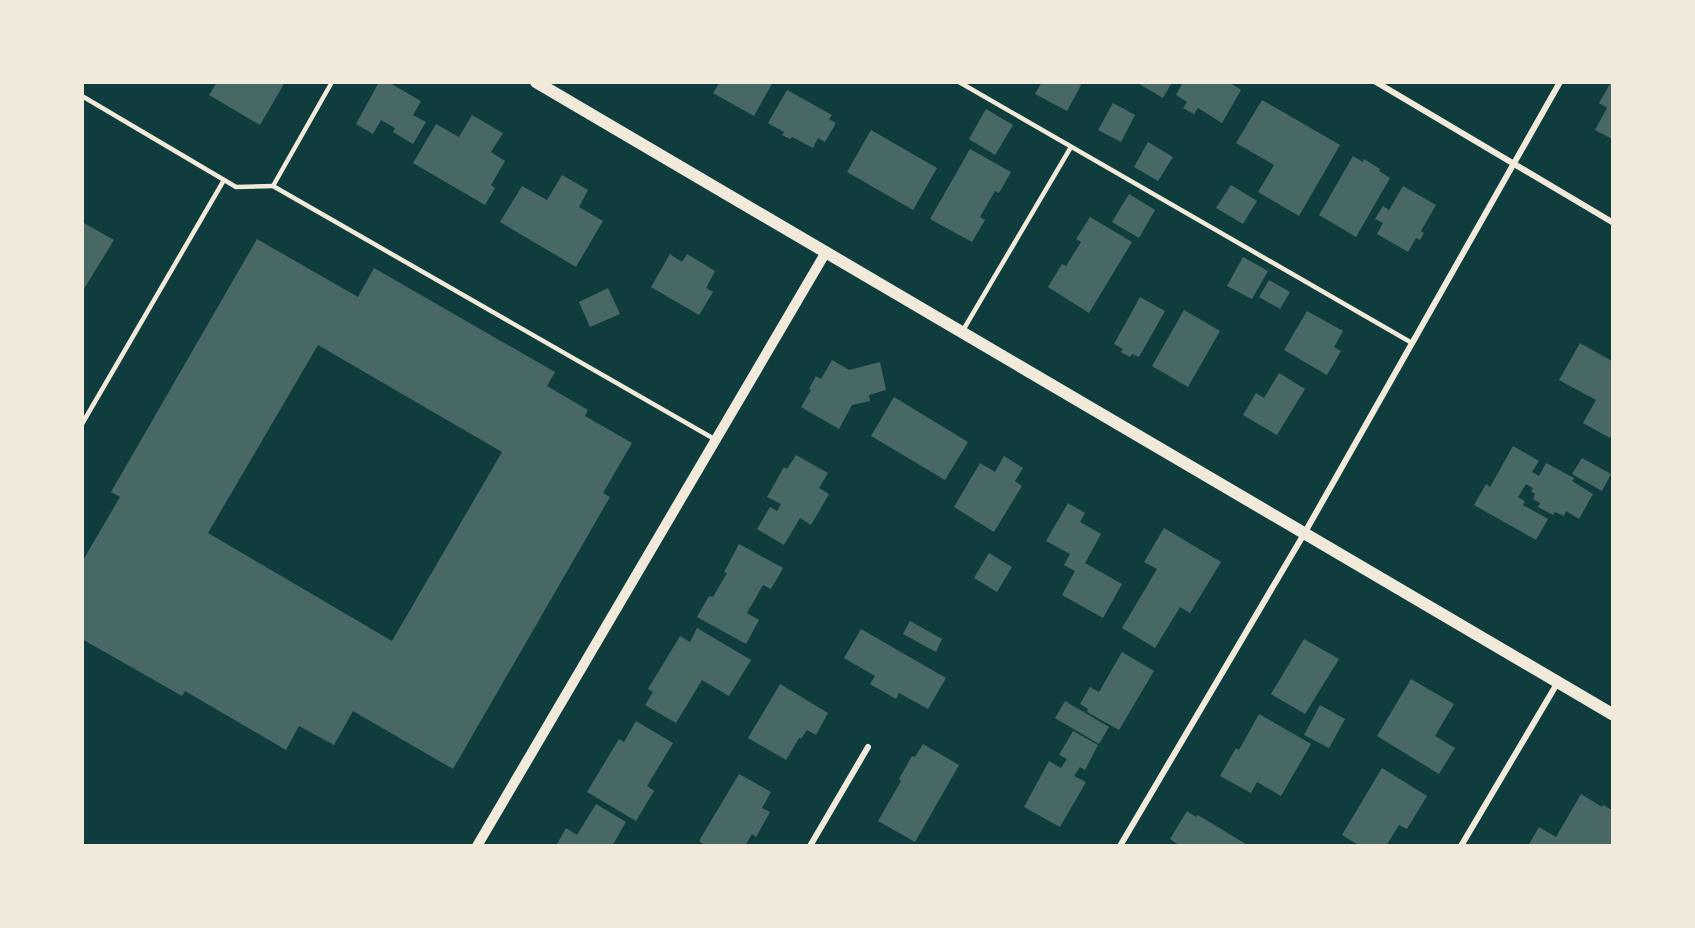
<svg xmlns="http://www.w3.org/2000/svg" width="1695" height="928" font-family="'PT Sans Narrow',sans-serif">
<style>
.building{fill:#486865;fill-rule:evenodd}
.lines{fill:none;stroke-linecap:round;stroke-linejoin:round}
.service{stroke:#f1e9da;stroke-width:4.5}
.minor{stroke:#f1e9da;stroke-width:6}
.tertiary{stroke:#f1e9da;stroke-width:10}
.secondary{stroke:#f1e9da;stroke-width:12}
</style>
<rect width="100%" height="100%" fill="#0f3d3e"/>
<!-- building -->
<g class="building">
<polygon points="217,82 285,82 260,125 209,95"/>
<polygon points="379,82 388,82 421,101 413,115 426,122 413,144 393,132 395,128 381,120 373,134 356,124"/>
<polygon points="720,82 773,82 754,116 713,93"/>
<polygon points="1042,82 1077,82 1081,85 1067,111 1035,94"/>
<polygon points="1136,82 1172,82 1163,98"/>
<polygon points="1183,82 1229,82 1241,90 1222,123 1198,108 1194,114 1183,108 1187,102 1176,95"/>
<polygon points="1611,82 1612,82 1612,139 1595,130 1607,108 1599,103"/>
<polygon points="787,90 832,115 829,119 836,123 825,142 818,138 813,148 792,137 790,139 782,135 784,132 768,123"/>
<polygon points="1262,100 1340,145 1299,216 1258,192 1274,165 1236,143"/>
<polygon points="1113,103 1135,115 1121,142 1098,130"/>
<polygon points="986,109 1013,125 995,155 969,139"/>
<polygon points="472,115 503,133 491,152 505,161 491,185 495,188 485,205 413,163 436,124 459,137"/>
<polygon points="871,130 937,168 913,210 847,172"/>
<polygon points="1148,142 1173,157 1158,181 1134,167"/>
<polygon points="970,149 1011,172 999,193 995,191 980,217 985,220 972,242 930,219"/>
<polygon points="1353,156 1363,162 1364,159 1380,169 1379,171 1390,178 1356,237 1319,215"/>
<polygon points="562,175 588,190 579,207 603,221 576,267 500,222 522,186 547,200"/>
<polygon points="1231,185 1257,201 1243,224 1216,208"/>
<polygon points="1403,186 1436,205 1421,231 1424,233 1420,240 1416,238 1408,252 1377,234 1383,223 1375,219 1383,206 1389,210"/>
<polygon points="1129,194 1155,210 1139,238 1112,222"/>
<polygon points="1090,217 1132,242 1089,313 1048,287 1062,264 1066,266 1081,242 1076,239"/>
<polygon points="82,222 114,240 82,292"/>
<path d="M 257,239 L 358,297 L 374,268 L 555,372 L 547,386 L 588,410 L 585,416 L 632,443 L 603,493 L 610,497 L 453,769 L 353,711 L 334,745 L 299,726 L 286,750 L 185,691 L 182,696 L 82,639 L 82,562 L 120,497 L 111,492 ZM 318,345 L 502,452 L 392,641 L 208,533 Z"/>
<polygon points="670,254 682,262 687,254 715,271 706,288 713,292 699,315 651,287"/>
<polygon points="1243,257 1268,271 1252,299 1227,286"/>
<polygon points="1269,280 1290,292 1280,309 1259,297"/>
<polygon points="608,288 620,314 590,327 579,302"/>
<polygon points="1140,297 1165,311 1139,357 1132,354 1130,357 1121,352 1123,349 1114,344"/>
<polygon points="1184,310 1220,331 1188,387 1152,366"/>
<polygon points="1307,311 1343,331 1334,347 1341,351 1327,375 1284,350"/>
<polygon points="1580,343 1612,361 1612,434 1610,438 1583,423 1596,400 1559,380"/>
<polygon points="832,360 849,370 880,362 886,390 869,395 870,401 852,405 839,429 801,407 811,390 809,389 816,376 821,379"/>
<polygon points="1279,373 1305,389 1277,435 1243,415 1256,393 1264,398"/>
<polygon points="894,397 968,442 945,480 871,436"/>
<polygon points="1513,446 1539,461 1532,472 1539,476 1546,463 1574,478 1572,481 1593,494 1579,519 1566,511 1564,516 1555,512 1553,515 1538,507 1540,503 1533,499 1535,494 1531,491 1533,488 1526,484 1518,497 1525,501 1523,505 1548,519 1536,540 1474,505 1486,484 1490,487"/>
<polygon points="796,455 828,473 819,488 829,494 811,525 800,518 784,545 757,529 770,507 777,511 781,504 767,497 784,467 787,469"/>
<polygon points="1004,456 1023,468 1015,481 1022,486 994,532 954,507 980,463 995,472"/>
<polygon points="1582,458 1611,474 1602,491 1572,474"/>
<polygon points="1068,503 1085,513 1080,522 1101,534 1085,563 1122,584 1103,618 1062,595 1075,571 1064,565 1070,554 1046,541"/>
<polygon points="1164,528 1221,562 1190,613 1180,607 1155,648 1122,628 1157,569 1144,562"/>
<polygon points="739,544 783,568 771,589 763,585 747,613 759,620 746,644 697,617 709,596 713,597 727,573 724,572"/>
<polygon points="989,553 1012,567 997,592 974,578"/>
<polygon points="910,621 942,639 936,652 903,634"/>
<polygon points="697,628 751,660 729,696 702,680 676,723 645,705 653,692 648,689 680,636 690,642"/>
<polygon points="861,629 946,678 928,709 899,693 896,699 870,684 875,676 844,658"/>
<polygon points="1304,639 1339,659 1305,714 1271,694"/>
<polygon points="1122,652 1154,671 1119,730 1087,712 1088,709 1080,704 1090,687 1099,692"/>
<polygon points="1411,679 1454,704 1435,736 1455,748 1439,774 1377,736"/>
<polygon points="780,684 828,713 816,735 807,730 801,739 799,738 786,760 748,738"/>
<polygon points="1065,701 1109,727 1099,744 1055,718"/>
<polygon points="1320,705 1345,719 1329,748 1304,735"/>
<polygon points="1259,714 1311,744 1281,796 1257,782 1251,793 1220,776 1236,748 1239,750"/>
<polygon points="636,721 673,743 647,786 654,791 636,821 587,792 619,739 624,742"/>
<polygon points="1073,731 1098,745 1085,770 1080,767 1074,776 1086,782 1060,827 1024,807 1049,761 1061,768 1067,759 1059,755"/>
<polygon points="923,744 959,765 915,842 878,821 901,781 899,779 912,756 915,757"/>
<polygon points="1382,768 1427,796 1407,829 1399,825 1386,846 1360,846 1342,835"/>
<polygon points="739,774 771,792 762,808 770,812 756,837 752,834 745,846 706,846 699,841"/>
<polygon points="1581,794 1602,807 1603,805 1612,810 1612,846 1528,846 1539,827 1556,837"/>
<polygon points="596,804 626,822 612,846 556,846 566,828 577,835"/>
<polygon points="1187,811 1196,817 1198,815 1249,846 1180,846 1170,839"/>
</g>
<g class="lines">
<!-- service -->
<g class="service">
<polyline points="332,82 273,186 716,440"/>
<polyline points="959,82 1412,343"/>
<polyline points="82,96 236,187 273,186"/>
<polyline points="962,332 1071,147"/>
<polyline points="82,424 224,180"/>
</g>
<!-- minor -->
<g class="minor">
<polyline points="1376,82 1612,222"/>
<polyline points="810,846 868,747"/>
<polyline points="1120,846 1304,534 1560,82"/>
<polyline points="1461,846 1558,682"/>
</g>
<!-- tertiary -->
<polyline class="tertiary" points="477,846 826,252"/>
<!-- secondary -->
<polyline class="secondary" points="536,82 1612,714"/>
</g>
<!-- border -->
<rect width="1695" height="928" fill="none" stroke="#f1e9da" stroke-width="168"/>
</svg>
